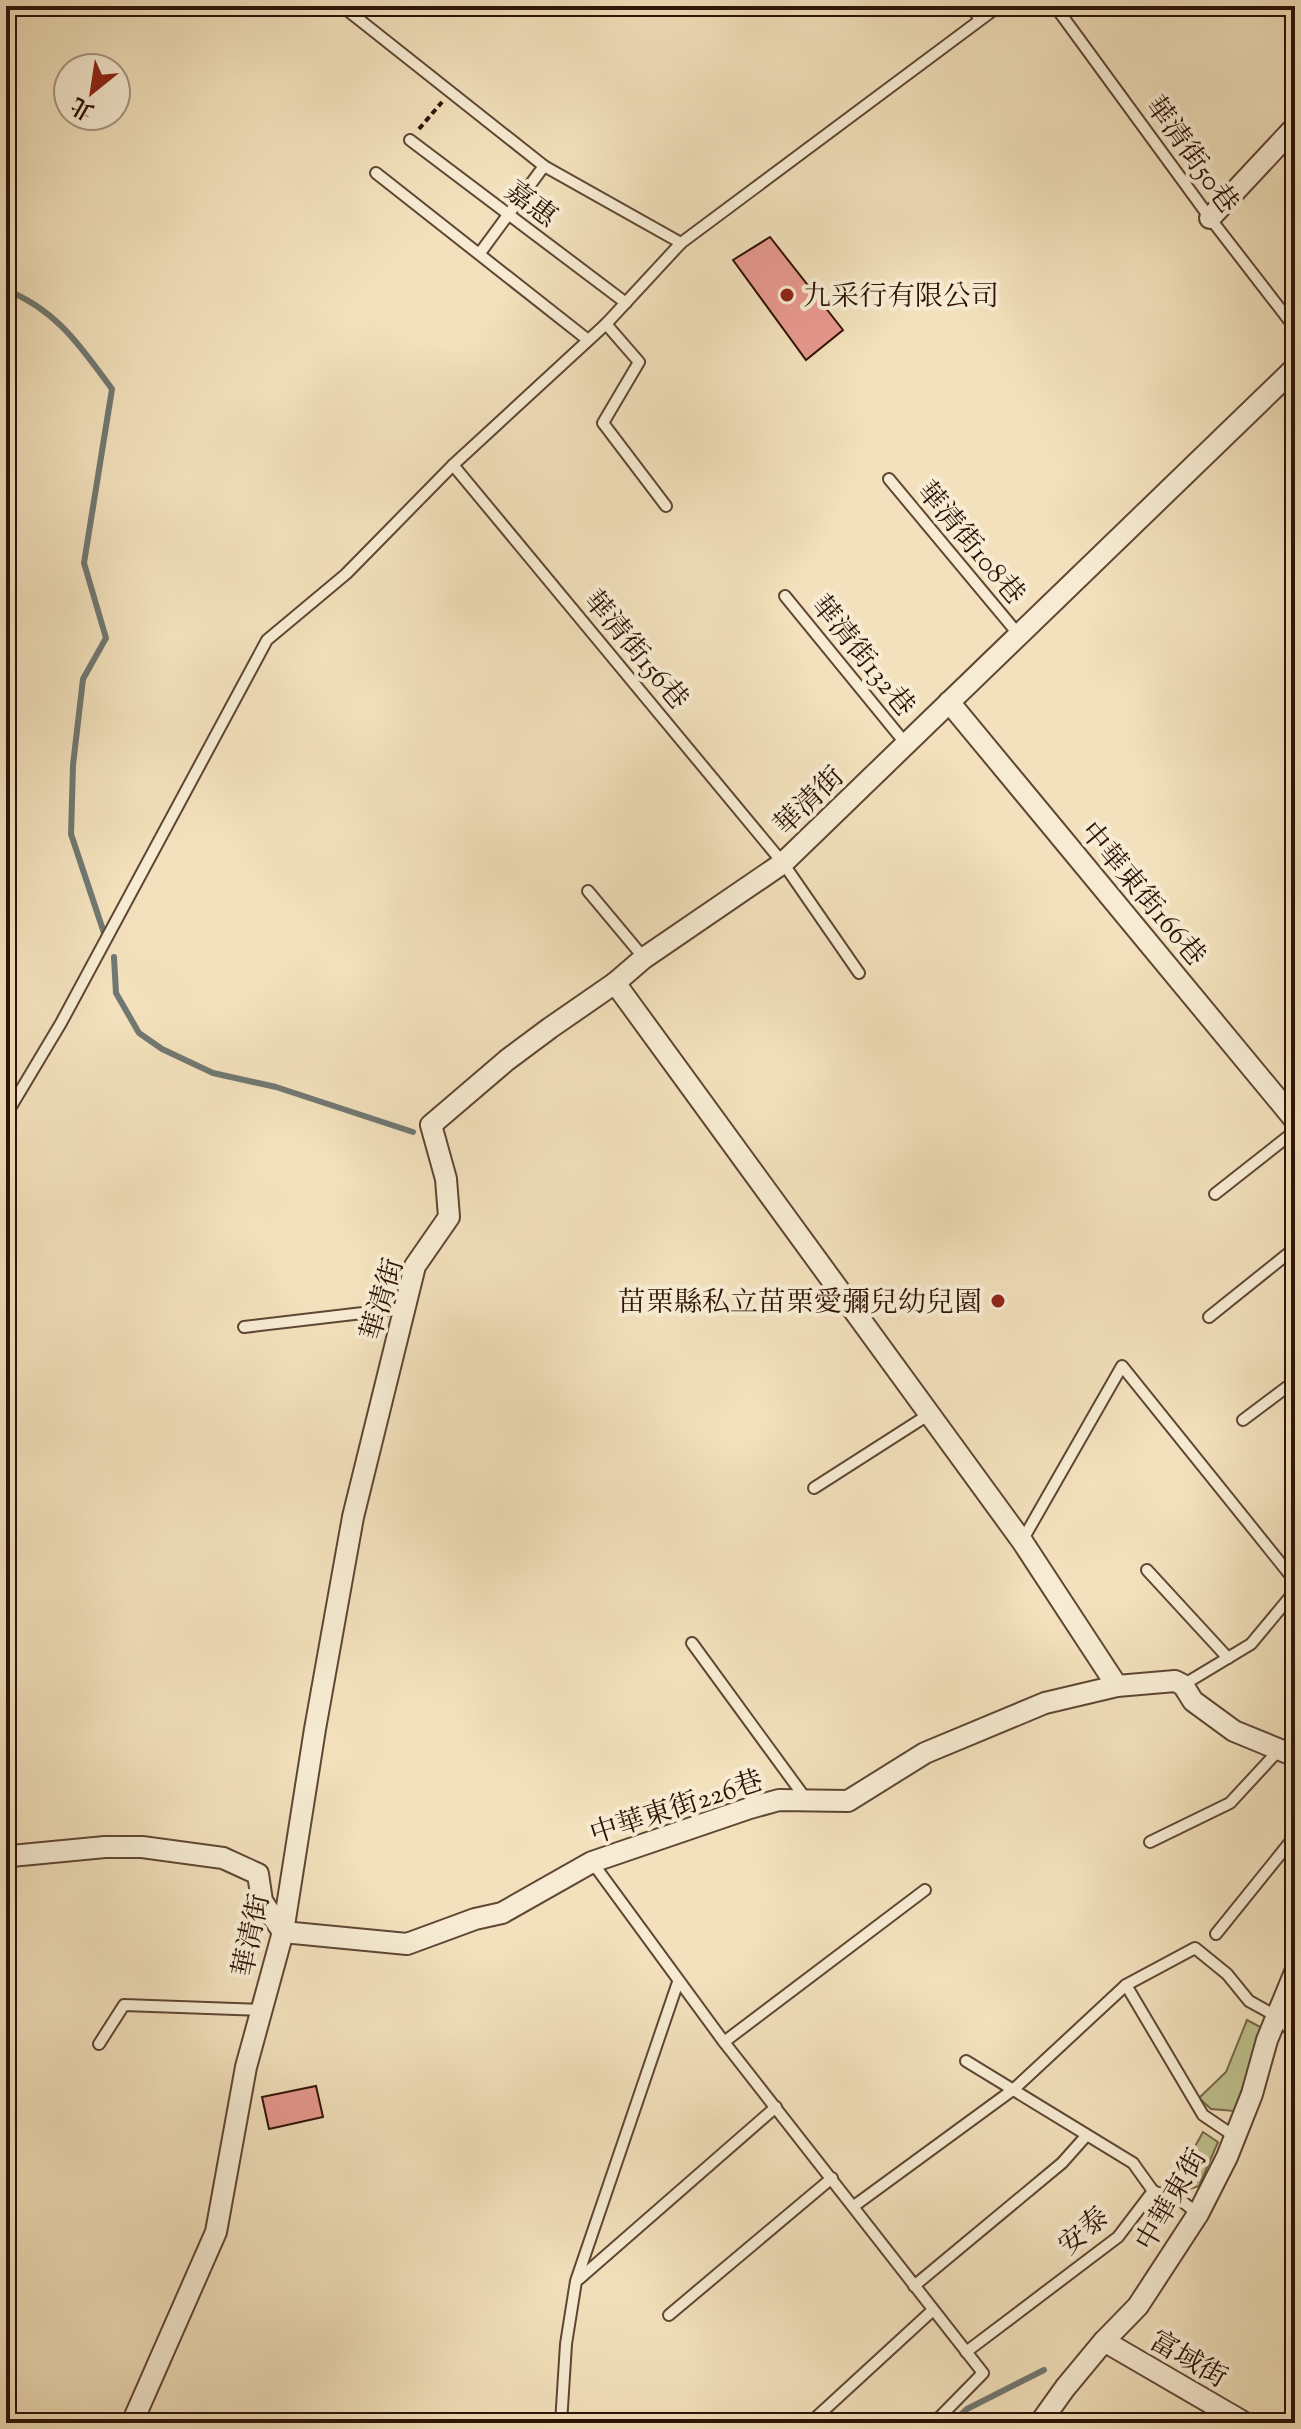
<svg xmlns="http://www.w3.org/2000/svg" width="1301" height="2429" font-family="'Sorts Mill Goudy','Noto Serif TC',serif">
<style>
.green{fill:#bec28e;stroke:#766a4a;stroke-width:2}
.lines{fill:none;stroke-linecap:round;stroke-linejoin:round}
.stream{stroke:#717872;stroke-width:6}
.building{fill:#e9998f;stroke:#2e1207;stroke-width:2}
.service-casing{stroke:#5f4634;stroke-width:14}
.minor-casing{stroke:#5f4634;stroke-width:24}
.path{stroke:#2e1207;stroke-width:4;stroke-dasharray:6 4;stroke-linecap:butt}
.service{stroke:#f7ecd3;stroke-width:10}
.minor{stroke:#f7ecd3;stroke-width:20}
.poi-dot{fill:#8f2418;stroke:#f7ecd3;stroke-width:3}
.labels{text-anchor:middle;stroke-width:8;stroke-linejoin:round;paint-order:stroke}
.street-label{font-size:28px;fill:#2e1207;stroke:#f7ecd3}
.poi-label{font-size:28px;fill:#2e1207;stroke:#f7ecd3;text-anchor:start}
</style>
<rect width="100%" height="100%" fill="#f2e1bc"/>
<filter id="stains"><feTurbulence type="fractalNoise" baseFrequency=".0025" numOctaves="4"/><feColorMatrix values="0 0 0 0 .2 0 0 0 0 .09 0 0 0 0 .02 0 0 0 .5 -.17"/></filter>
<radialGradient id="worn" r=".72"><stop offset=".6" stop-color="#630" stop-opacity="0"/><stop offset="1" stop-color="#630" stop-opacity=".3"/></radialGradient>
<!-- green -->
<g class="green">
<polygon points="1247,2020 1264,2029 1234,2111 1211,2109 1199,2098 1226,2072"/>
<polygon points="1203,2132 1218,2142 1199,2186 1187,2190 1175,2183"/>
</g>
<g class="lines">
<!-- stream -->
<g class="stream">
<path d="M 6,290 C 57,310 81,347 112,389 L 84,563 L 106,638 L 83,679 L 73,765 L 71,834 L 104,933"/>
<polyline points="114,957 116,993 139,1033 162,1049 213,1073 276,1087 413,1132"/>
<polyline points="952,2423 967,2409 1044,2370"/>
</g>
</g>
<!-- building -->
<g class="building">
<polygon points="770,237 843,330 806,360 733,260"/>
<polygon points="316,2086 323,2117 269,2129 262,2097"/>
</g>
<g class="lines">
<defs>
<g id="service">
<polyline points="342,6 544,166 681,243"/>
<polyline points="970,6 980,19"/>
<polyline points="1055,6 1210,218 1295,328"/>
<polyline points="410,140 626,303"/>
<polyline points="376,173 588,340"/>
<polyline points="480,253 544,166"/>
<polyline points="606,324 639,362 603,423 666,506"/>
<polyline points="453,465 783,863 859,973"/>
<polyline points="889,479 1019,635"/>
<polyline points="785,596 906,744"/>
<polyline points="588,891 644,958"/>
<polyline points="6,1115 61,1023 267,640 346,574 453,465 606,324 681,243 999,6"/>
<polyline points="1215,1194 1295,1131"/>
<polyline points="1209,1317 1295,1248"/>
<polyline points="244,1327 405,1308"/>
<polyline points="1243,1420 1295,1381"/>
<polyline points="814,1488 928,1415"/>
<polyline points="1022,1541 1122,1366 1295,1581"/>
<polyline points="1147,1570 1228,1658"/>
<polyline points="692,1643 806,1799"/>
<polyline points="1183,1685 1251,1644 1295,1591"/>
<polyline points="1150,1842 1230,1803 1279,1750"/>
<polyline points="592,1862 724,2042 983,2373 934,2423"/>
<polyline points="1216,1934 1295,1836"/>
<polyline points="1126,1985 1203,2115 1234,2136"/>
<polyline points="724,2042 925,1890"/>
<polyline points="99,2044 124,2005 262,2010"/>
<polyline points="966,2061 1133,2163 1153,2191"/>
<polyline points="1153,2191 1183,2202 1198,2214"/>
<polyline points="854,2206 1014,2089 1126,1985 1195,1948 1227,1974 1249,2001 1278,2017 1295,2035"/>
<polyline points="579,2279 776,2107"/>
<polyline points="914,2286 1062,2163 1086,2136"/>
<polyline points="669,2315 832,2178"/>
<polyline points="966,2352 1118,2237 1153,2191"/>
<polyline points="889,2419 896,2423"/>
<polyline points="561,2423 566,2344 576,2281 678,1982"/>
<polyline points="810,2423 933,2310"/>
</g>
<g id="minor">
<polyline points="1210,218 1295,127"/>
<polyline points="949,702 1295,1120"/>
<polyline points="615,983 1022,1541 1117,1686"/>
<polyline points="6,1859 11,1856 105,1847 142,1847 223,1858 258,1874 262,1901 283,1932"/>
<polyline points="283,1932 407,1944 475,1919 502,1913 592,1862 750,1808 779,1800 848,1801 925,1753 1045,1703 1117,1686 1175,1681 1183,1685 1193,1701 1234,1731 1295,1756"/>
<polyline points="1104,2341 1245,2423"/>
<polyline points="132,2423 216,2232 246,2067 283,1932 315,1729 353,1517 415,1266 449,1217 446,1179 431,1125 507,1060 550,1028 615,983 644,958 783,863 1295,368"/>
<polyline points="1040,2423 1065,2388 1104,2341 1138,2306 1198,2214 1227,2157 1252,2094 1267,2040 1295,1972"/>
</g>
</defs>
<!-- service casing -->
<use href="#service" class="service-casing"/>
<!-- minor casing -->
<use href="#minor" class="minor-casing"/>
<!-- path -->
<polyline class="path" points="419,129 442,102"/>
<!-- service -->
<use href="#service" class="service"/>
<!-- minor -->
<use href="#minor" class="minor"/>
</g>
<!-- markers -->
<g class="poi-dot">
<circle cx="787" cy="295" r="8"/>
<circle cx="998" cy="1301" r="8"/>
</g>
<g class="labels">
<!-- street labels -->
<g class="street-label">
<text transform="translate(1193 154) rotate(54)" y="10">華清街50巷</text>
<text transform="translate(532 203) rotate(37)" y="10">嘉惠</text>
<text transform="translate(972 542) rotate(50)" y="10">華清街108巷</text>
<text transform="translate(637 649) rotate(50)" y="10">華清街156巷</text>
<text transform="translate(864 655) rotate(51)" y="10">華清街132巷</text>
<text transform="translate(808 800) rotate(-44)" y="10">華清街</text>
<text transform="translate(1144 893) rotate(50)" y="10">中華東街166巷</text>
<text transform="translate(381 1299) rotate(-73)" y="10">華清街</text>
<text transform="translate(676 1806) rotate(-18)" y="10">中華東街226巷</text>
<text transform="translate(250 1935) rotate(-78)" y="10">華清街</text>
<text transform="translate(1170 2199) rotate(-60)" y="10">中華東街</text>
<text transform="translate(1083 2230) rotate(-41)" y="10">安泰</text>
<text transform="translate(1189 2358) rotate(30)" y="10">富域街</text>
</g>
<!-- poi labels -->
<g class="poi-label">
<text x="803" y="305">九采行有限公司</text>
<text x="982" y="1311" text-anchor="end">苗栗縣私立苗栗愛彌兒幼兒園</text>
</g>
</g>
<!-- margin -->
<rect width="1301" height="2429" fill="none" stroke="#f2e1bc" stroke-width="32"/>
<rect x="8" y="8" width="1285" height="2413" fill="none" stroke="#2e1207" stroke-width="4"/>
<rect x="16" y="16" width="1269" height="2397" fill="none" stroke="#2e1207" stroke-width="2"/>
<!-- north arrow -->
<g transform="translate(92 92) rotate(210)"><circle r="38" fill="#f7ecd3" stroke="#a79581" stroke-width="2"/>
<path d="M0-6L14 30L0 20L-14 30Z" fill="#8f2418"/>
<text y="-12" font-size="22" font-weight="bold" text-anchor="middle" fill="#2e1207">北</text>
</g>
<rect width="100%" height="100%" filter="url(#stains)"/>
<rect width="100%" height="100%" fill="url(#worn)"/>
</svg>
